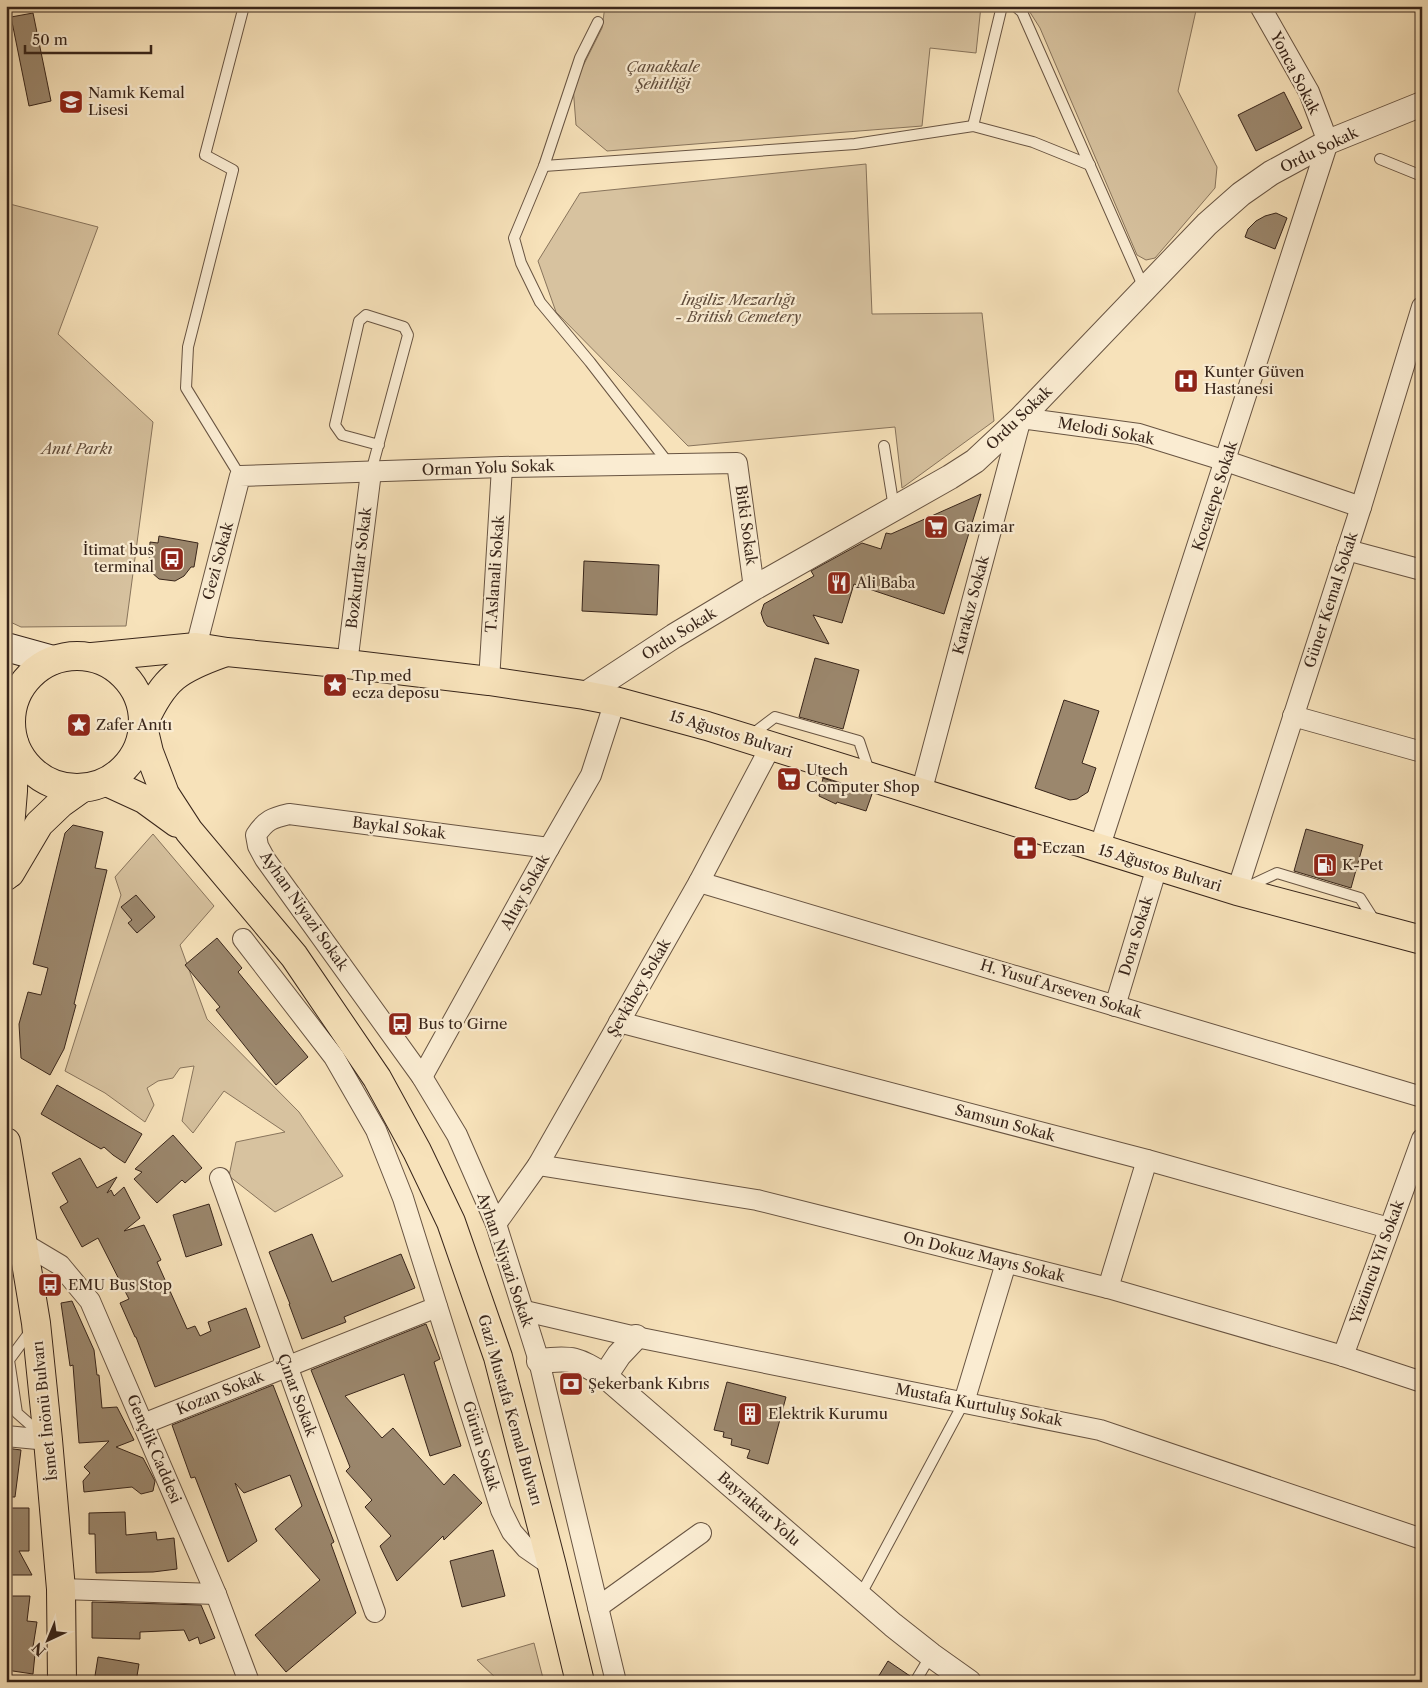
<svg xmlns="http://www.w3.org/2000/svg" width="1428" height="1688" font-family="'Libre Caslon Text',serif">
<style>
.green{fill:#d7c29f;stroke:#88745c}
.building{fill:#9b876d;stroke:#38251a}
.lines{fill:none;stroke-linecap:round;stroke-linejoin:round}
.service-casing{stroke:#685442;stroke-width:12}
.minor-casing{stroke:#685442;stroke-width:22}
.tertiary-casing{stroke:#685442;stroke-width:26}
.secondary-casing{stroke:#38251a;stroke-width:30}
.primary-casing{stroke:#38251a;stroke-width:30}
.service{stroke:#faecd2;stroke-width:10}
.minor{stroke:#faecd2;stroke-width:20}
.tertiary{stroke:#faecd2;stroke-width:24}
.secondary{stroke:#faecd2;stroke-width:28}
.primary{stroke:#f7e2ba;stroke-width:28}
.labels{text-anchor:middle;stroke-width:4.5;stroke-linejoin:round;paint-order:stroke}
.park-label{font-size:15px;font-style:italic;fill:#604c3b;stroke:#faecd2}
.street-label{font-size:15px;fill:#38251a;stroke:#faecd2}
.poi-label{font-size:15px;fill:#38251a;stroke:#faecd2;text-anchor:start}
</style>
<rect width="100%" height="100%" fill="#f7e2ba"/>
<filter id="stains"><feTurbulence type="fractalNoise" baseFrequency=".004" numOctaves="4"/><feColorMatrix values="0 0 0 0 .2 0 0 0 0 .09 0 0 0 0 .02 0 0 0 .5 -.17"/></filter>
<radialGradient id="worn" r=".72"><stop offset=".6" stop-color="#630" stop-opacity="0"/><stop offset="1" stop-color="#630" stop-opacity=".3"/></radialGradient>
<!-- green -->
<g class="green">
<polygon points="605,6 981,6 976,53 930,48 922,126 607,151 576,125 573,86 602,28"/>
<polygon points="1026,6 1197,6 1178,91 1217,167 1215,188 1155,258 1146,260 1137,255 1040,28"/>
<polygon points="866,164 872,314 982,313 994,421 902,488 895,427 688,446 556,312 538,261 580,193"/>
<polygon points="6,203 98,227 58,334 153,422 126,626 21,627 6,620"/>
<polygon points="153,834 214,906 180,945 207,1019 299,1112 343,1176 275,1212 229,1176 236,1142 285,1132 224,1091 193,1133 182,1121 194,1066 180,1068 173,1078 158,1081 147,1088 154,1105 145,1122 105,1093 65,1071 121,895 115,877"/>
<polygon points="534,1643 544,1682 500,1682 477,1660"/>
</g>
<!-- building -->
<g class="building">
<polygon points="33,13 51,101 29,106 11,17"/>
<polygon points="1284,92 1302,128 1256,151 1238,115"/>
<polygon points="1276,213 1287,218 1275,249 1245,237 1248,229 1256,221 1265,216"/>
<polygon points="981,494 944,614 854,584 842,623 813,615 829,644 767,626 764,622 761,613 764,604 814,576 811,571 862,543 881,549 886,533 891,534"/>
<polygon points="159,536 198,543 194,567 191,567 184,576 175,581 159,579 151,572 149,567 150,542 158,543"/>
<polygon points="584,561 659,565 657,615 582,611"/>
<polygon points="815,658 859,670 843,729 799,717"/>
<polygon points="1064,700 1099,711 1082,763 1096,768 1088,792 1077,799 1070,800 1035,788"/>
<polygon points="823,778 872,794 866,811 837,802 836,804 819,796"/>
<polygon points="73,825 103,832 95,868 107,870 74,1004 76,1005 64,1049 50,1075 21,1058 19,1024 28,992 41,995 48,968 33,964 65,833"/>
<polygon points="1306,829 1363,845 1351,888 1294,871"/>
<polygon points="136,895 155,917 137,933 128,923 132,920 121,907"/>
<polygon points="217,938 242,968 238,972 308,1057 276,1085 216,1010 220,1007 185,965"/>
<polygon points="57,1085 142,1134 125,1163 113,1155 104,1147 101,1149 41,1114"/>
<polygon points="173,1135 202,1168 185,1183 182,1180 157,1203 134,1179 142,1172 135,1169"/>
<polygon points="80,1158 97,1188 117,1177 107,1193 111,1190 114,1196 124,1187 140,1218 124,1231 144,1225 161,1260 157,1262 187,1329 195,1326 200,1336 211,1331 208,1322 246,1308 260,1347 155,1387 136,1337 135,1337 120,1303 129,1299 98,1238 82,1247 60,1207 68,1202 52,1173"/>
<polygon points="209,1204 222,1245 186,1257 173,1215"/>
<polygon points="312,1234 332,1282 401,1254 415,1288 344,1317 346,1322 302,1339 289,1304 290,1304 269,1252"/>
<polygon points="72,1301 94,1350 97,1375 99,1375 102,1408 117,1407 134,1440 116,1447 143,1458 155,1481 153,1491 141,1494 132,1487 84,1492 83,1481 90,1473 84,1467 109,1441 79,1443 73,1365 70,1366 61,1303"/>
<polygon points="426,1324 440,1359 434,1362 461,1446 430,1456 404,1374 345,1396 382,1438 393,1428 444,1485 454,1474 482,1503 444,1540 443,1536 397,1581 380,1546 391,1536 365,1507 372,1500 346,1471 350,1467 311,1370"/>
<polygon points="727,1382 786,1397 768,1464 747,1458 750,1450 731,1445 732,1439 723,1437 724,1432 714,1430"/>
<polygon points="273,1385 334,1542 331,1544 356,1613 286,1672 255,1635 320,1580 275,1529 302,1506 290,1475 244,1493 235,1483 257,1541 228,1562 195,1477 191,1478 172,1425"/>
<polygon points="6,1448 21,1450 15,1497 6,1497"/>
<polygon points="6,1508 29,1508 29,1551 19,1551 32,1575 6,1575"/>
<polygon points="125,1512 126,1535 156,1532 157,1540 174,1538 177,1569 153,1572 96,1573 95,1534 89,1534 89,1513"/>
<polygon points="493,1550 505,1596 462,1607 450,1561"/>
<polygon points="6,1596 30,1596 27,1621 37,1622 32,1653 35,1654 33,1674 6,1670"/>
<polygon points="92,1602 201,1605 215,1638 200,1644 198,1637 189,1641 184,1630 140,1632 140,1639 92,1638"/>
<polygon points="98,1657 139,1664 136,1682 94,1682"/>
<polygon points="888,1661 910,1676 908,1682 875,1682"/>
</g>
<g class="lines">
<defs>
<g id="service">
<polyline points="1015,6 1022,12 1144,288"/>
<polyline points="598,22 580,58 544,166 514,238 521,263 540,302 590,362 669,464"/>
<polyline points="973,126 1002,6"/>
<polyline points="1380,159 1422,176"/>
<polyline points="544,166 855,144 973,126 1033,142 1090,165"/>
<polyline points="884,446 894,508"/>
<polyline points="371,472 408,335 404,327 366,315 359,321 335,425 342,435 379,445"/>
<polyline points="240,476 186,388 188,347 233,170 205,155 244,6"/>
<polyline points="750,736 775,717 859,741 870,774"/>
<polyline points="1245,888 1277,873 1360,898 1376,923"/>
<polyline points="32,1329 9,1360 17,1413 42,1435"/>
<polyline points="860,1596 964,1402"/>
<polyline points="915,1682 931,1655"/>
</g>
<g id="minor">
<polyline points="1347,550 1422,570"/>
<polyline points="196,647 240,476 502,467 737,463 754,588"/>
<polyline points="347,664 371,472"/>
<polyline points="489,681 502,467"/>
<polyline points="1293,716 1422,752"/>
<polyline points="921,793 1021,418 1139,434 1226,461 1361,507"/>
<path d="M 549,848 L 289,814 C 272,818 266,820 256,835 L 258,846 L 265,859 L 422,1077 L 457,1135 L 496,1224 L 539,1361 L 616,1682"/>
<polyline points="1099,849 1328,142 1309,92 1260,6"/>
<polyline points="699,882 1422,1097"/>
<polyline points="1237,891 1361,507 1422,307"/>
<polyline points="243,939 334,1057 376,1130 403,1198 501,1510 512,1532 526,1548 552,1566"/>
<polyline points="1115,1006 1157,867"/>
<polyline points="619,1022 1147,1160 1389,1228"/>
<polyline points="422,1077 549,848 591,775 615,701"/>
<polyline points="538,1165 757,1200 1108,1288 1343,1356 1422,1382"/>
<polyline points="220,1178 375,1612"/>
<polyline points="496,1224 538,1165 699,882 771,746"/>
<polyline points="23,1243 60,1265 90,1301 216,1594 249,1682"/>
<polyline points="1108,1288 1147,1160"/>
<polyline points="525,1311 636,1337 1100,1430 1422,1539"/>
<polyline points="1343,1356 1422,1139"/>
<polyline points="964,1402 1006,1263"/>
<polyline points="143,1424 437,1307"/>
<polyline points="6,1436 48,1440"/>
<polyline points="61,1589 216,1594"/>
<polyline points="598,1607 701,1533"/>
</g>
<g id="tertiary">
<polyline points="584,695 674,636 754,588 950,477 975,461 1021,418 1207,224 1241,194 1271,173 1328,142 1422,104"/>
<path d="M 539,1361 C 573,1357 577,1359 605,1376 L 893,1625 L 931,1655 L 969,1682"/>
<polyline points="605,1376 619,1355 636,1337"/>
</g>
<g id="secondary">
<polyline points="6,647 53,660"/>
<polyline points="6,712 11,720"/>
</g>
<g id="primary">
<circle cx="77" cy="722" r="66"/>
<polyline points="92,657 196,647 227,652 347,664 489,681 584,695 615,701 707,726 1237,891 1422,940"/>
<path d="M 144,722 C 164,678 178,669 223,653"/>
<polyline points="144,731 149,752 165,794 189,831 294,956 377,1078 417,1151 451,1222 498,1357 552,1566 580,1682"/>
<polyline points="107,782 144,799 177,823"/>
<polyline points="10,873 39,824 61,803 82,788"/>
<polyline points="6,876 13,791 14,743"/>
<polyline points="6,1142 36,1323 48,1440 61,1589 62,1682"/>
</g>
</defs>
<!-- service casing -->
<use href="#service" class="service-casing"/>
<!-- minor casing -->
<use href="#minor" class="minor-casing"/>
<!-- tertiary casing -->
<use href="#tertiary" class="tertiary-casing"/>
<!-- secondary casing -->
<use href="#secondary" class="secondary-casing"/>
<!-- primary casing -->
<use href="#primary" class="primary-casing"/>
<!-- service -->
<use href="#service" class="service"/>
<!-- minor -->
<use href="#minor" class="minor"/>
<!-- tertiary -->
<use href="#tertiary" class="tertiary"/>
<!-- secondary -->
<use href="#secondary" class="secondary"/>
<!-- primary -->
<use href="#primary" class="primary"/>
</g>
<!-- icons -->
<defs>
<symbol id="school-square" viewBox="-11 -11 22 22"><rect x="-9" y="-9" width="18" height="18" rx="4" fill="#8f2418" stroke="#faecd2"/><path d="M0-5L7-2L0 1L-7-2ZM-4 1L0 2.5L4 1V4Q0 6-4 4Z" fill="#fff"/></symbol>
<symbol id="hospital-square" viewBox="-11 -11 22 22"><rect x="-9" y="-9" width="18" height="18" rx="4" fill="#8f2418" stroke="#faecd2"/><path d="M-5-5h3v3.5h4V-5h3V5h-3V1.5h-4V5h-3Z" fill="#fff"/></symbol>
<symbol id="supermarket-square" viewBox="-11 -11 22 22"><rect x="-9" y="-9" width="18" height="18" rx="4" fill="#8f2418" stroke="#faecd2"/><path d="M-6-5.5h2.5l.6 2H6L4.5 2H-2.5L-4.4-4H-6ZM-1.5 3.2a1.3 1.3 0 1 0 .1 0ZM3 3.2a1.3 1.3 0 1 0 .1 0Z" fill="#fff"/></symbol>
<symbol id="bus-square" viewBox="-11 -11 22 22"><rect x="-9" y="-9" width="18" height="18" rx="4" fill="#8f2418" stroke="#faecd2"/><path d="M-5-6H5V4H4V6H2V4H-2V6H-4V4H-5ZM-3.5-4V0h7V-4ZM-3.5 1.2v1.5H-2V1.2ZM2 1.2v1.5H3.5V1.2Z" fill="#fff"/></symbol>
<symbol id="restaurant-square" viewBox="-11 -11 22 22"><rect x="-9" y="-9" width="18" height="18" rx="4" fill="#8f2418" stroke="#faecd2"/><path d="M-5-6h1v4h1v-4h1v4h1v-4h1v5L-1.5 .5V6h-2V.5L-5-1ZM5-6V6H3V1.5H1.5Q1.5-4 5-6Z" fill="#fff"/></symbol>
<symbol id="sight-square" viewBox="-11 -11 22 22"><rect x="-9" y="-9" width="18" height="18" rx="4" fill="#8f2418" stroke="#faecd2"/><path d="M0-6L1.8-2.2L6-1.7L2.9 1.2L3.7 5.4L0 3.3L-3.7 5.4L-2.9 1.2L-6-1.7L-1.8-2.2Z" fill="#fff"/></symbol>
<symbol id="pharmacy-square" viewBox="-11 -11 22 22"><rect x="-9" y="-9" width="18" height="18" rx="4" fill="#8f2418" stroke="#faecd2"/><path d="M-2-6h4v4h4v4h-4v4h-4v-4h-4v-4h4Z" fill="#fff"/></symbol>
<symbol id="fuel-square" viewBox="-11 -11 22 22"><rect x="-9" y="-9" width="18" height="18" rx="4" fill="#8f2418" stroke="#faecd2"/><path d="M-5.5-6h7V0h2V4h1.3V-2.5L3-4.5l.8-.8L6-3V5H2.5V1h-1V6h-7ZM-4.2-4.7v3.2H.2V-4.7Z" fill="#fff"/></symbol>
<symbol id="bank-square" viewBox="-11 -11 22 22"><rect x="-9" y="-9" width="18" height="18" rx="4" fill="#8f2418" stroke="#faecd2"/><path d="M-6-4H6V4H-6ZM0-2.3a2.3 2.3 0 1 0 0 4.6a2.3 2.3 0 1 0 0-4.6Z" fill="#fff"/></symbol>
<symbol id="building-square" viewBox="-11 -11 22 22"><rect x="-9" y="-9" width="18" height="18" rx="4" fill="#8f2418" stroke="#faecd2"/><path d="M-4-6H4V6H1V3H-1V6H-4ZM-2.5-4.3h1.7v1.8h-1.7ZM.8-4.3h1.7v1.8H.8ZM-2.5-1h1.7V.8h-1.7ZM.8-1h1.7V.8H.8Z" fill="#fff"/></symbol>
</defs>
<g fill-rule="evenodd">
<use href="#school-square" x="57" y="88" width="28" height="28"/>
<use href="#hospital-square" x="1172" y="367" width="28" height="28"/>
<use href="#supermarket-square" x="922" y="513" width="28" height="28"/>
<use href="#bus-square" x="158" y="545" width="28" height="28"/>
<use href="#restaurant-square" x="825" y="569" width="28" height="28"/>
<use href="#sight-square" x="321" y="671" width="28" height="28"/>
<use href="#sight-square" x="65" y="711" width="28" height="28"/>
<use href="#supermarket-square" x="775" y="765" width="28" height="28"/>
<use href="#pharmacy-square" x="1011" y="834" width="28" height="28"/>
<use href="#fuel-square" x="1311" y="851" width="28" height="28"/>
<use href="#bus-square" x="386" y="1010" width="28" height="28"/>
<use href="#bus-square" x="36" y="1271" width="28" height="28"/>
<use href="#bank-square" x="557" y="1370" width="28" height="28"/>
<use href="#building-square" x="736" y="1400" width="28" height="28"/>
</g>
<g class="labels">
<!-- park labels -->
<g class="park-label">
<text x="663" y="72">Çanakkale<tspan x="663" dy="17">Şehitliği</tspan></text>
<text x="738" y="305">İngiliz Mezarlığı<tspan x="738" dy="17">- British Cemetery</tspan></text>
<text x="77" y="454">Anıt Parkı</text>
</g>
<!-- street labels -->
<g class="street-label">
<text transform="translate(1295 73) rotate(63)" y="5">Yonca Sokak</text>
<text transform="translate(1319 150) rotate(-26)" y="5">Ordu Sokak</text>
<text transform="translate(1019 418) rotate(-44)" y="5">Ordu Sokak</text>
<text transform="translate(1106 431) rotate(10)" y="5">Melodi Sokak</text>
<text transform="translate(488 468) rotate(-2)" y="5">Orman Yolu Sokak</text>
<text transform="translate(1215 496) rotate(-72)" y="5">Kocatepe Sokak</text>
<text transform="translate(746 525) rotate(82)" y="5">Bitki Sokak</text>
<text transform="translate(218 561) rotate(-75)" y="5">Gezi Sokak</text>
<text transform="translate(359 568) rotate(-83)" y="5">Bozkurtlar Sokak</text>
<text transform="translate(495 574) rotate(-86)" y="5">T.Aslanali Sokak</text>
<text transform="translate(1331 600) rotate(-72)" y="5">Güner Kemal Sokak</text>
<text transform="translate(971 605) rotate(-75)" y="5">Karakız Sokak</text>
<text transform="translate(679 634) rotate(-32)" y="5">Ordu Sokak</text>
<text transform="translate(731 734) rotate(17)" y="5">15 Ağustos Bulvari</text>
<text transform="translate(399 828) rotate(7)" y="5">Baykal Sokak</text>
<text transform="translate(1160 868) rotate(17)" y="5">15 Ağustos Bulvari</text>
<text transform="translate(525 892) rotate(-61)" y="5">Altay Sokak</text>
<text transform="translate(304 911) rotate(55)" y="5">Ayhan Niyazi Sokak</text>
<text transform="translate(1136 936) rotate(-73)" y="5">Dora Sokak</text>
<text transform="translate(639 988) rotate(-60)" y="5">Şevkibey Sokak</text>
<text transform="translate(1061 989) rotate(17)" y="5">H. Yusuf Arseven Sokak</text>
<text transform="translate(1005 1123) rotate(15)" y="5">Samsun Sokak</text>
<text transform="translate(984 1257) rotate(14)" y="5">On Dokuz Mayıs Sokak</text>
<text transform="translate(505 1260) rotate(71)" y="5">Ayhan Niyazi Sokak</text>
<text transform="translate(1377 1262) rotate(-70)" y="5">Yüzüncü Yıl Sokak</text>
<text transform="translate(220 1393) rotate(-22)" y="5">Kozan Sokak</text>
<text transform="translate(297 1395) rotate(70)" y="5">Çınar Sokak</text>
<text transform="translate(979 1405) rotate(11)" y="5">Mustafa Kurtuluş Sokak</text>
<text transform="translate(510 1410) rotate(74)" y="5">Gazi Mustafa Kemal Bulvarı</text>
<text transform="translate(45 1411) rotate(-96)" y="5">İsmet İnönü Bulvarı</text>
<text transform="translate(481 1446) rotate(73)" y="5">Gürün Sokak</text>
<text transform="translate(154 1449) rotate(67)" y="5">Gençlik Caddesi</text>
<text transform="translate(759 1509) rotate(41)" y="5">Bayraktar Yolu</text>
</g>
<!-- poi labels -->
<g class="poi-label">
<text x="88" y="98">Namık Kemal<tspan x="88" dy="17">Lisesi</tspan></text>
<text x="1204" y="377">Kunter Güven<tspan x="1204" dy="17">Hastanesi</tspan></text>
<text x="954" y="532">Gazimar</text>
<text x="154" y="555" text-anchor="end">İtimat bus<tspan x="154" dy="17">terminal</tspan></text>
<text x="856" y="588">Ali Baba</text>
<text x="352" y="681">Tıp med<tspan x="352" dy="17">ecza deposu</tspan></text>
<text x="96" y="730">Zafer Anıtı</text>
<text x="806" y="775">Utech<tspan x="806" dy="17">Computer Shop</tspan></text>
<text x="1042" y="853">Eczan</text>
<text x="1342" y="870">K-Pet</text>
<text x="418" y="1029">Bus to Girne</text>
<text x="68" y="1290">EMU Bus Stop</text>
<text x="588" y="1389">Şekerbank Kıbrıs</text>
<text x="768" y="1419">Elektrik Kurumu</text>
</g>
</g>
<!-- margin -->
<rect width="1428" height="1688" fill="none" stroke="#f7e2ba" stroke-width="25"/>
<rect x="8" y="8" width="1413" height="1673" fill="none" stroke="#38251a" stroke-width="2.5"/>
<rect x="12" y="12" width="1403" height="1663" fill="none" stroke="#38251a"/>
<!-- north arrow -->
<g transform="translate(48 1640) rotate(224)" stroke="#faecd2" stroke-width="4" paint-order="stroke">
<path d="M0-4L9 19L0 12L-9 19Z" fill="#38251a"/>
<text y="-8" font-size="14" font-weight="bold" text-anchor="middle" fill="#38251a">N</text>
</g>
<!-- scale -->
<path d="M25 45v8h126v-8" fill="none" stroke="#38251a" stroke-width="2.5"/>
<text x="32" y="45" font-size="15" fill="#38251a" stroke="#faecd2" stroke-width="4" paint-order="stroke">50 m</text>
<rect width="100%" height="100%" filter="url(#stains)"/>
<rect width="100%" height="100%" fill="url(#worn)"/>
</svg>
